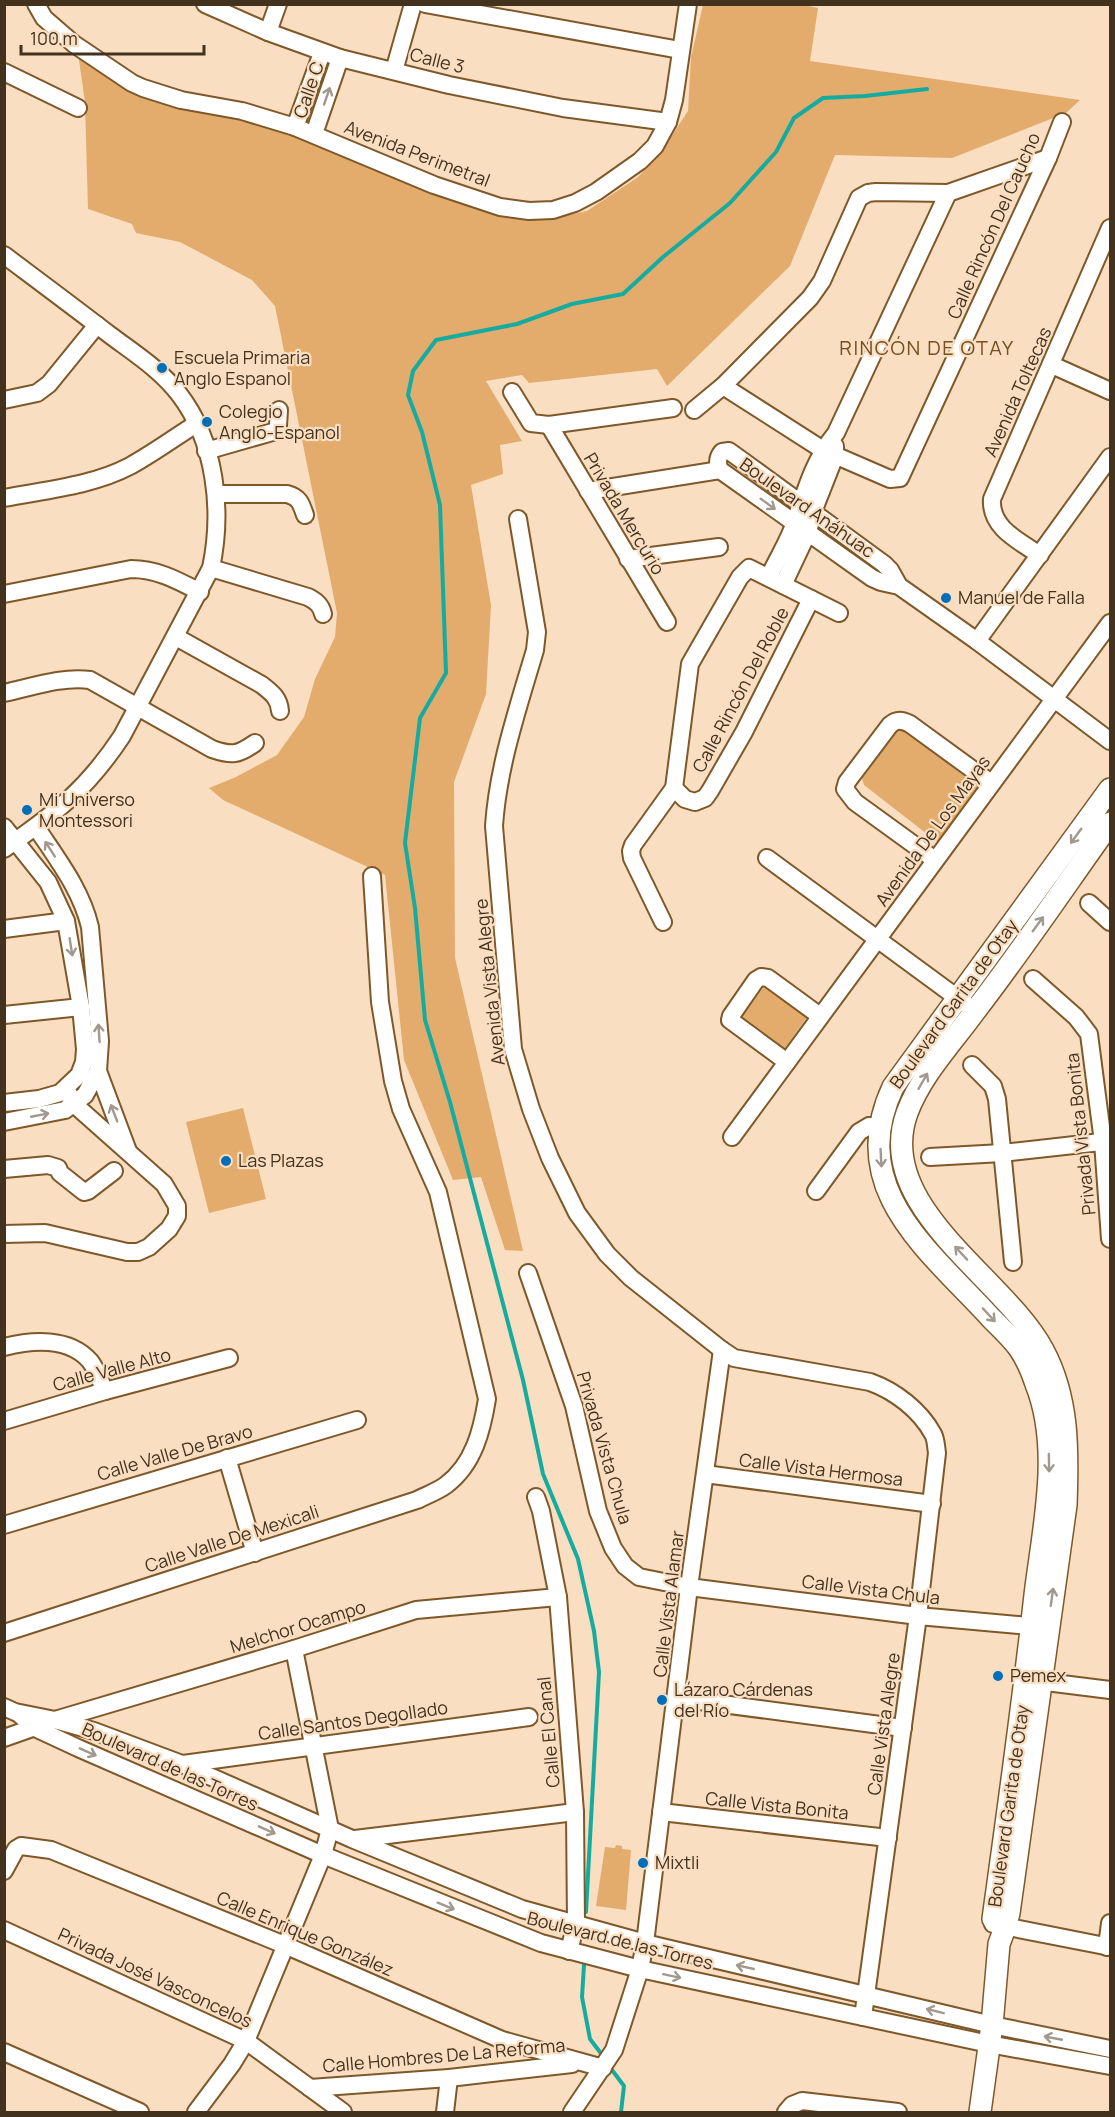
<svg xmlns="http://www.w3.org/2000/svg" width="1115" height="2117" font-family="Manrope,sans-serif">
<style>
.green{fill:#e3ac6d}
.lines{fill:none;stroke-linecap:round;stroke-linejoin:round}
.stream{stroke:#15ac9f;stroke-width:4}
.minor-casing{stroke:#7f5829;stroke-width:20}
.major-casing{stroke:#7f5829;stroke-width:24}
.minor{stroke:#fff;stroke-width:16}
.major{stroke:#fff;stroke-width:21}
.oneway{stroke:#a1988e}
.poi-dot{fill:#016eb9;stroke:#f9dec1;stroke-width:2}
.labels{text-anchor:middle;stroke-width:4.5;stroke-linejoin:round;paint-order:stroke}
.street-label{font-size:18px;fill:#43321e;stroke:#f9dec1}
.poi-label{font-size:18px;fill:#43321e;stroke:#f9dec1;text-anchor:start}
.neighbourhood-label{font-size:20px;letter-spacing:1.5px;fill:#754f20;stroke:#f9dec1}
</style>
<rect width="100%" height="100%" fill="#f9dec1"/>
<!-- green -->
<g class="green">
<polygon points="800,4 818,8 810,61 1080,100 1066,113 952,158 835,155 790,266 667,386 657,369 529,383 522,375 486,381 522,441 500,445 503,474 471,485 491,605 486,694 454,782 455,958 523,1251 505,1250 481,1177 453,1180 404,1060 385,875 223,800 209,788 236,777 277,755 304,717 315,679 335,637 337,613 275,306 252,280 180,242 136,233 132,224 88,209 85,102 78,53 113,76 295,129 489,211 549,219 587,211 638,177 658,156 688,111 691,57 703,5"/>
<polygon points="899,729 908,729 980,783 980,789 942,841 936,841 864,785 862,778"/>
<polygon points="765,985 808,1016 782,1052 739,1021"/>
<polygon points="243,1108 266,1199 209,1213 186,1122"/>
<polygon points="616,1845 622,1846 622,1849 631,1850 626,1910 596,1906 605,1847 615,1848"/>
</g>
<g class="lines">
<!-- stream -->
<g class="stream">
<polyline points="586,1912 599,1672 594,1631 578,1559 543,1474 523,1380 450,1102 425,1020 415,908 405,843 420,718 446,673 440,505 422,432 408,395 413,371 436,340 517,324 572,304 623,294 663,257 730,203 776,152 794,118 823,98 865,96 927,89"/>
<polyline points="584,1965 582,1997 590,2039 603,2056"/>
<polyline points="609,2066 624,2086 621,2112"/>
</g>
<defs>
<g id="minor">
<polyline points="36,4 44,18 74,44 132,83 143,88 181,100 242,111 295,127 434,185 500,207 529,211 553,210 575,203 596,192 640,161 655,146 668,122 674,100 688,4"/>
<polyline points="205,4 268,32 340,58 449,85 563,108 668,122"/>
<polyline points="425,4 680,50"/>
<polyline points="268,32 278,4"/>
<polyline points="394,71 413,4"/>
<polyline points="4,72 78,108"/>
<polyline points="295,127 322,53"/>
<polyline points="314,134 340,58"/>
<path d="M 4,255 C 40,282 75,308 110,335 C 134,353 161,370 179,394 C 216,442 223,511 211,568 L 122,736 C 87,789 56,813 4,849"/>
<polyline points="1052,365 1110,391"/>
<polyline points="723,386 823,450 890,479 900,478 1048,158 1062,122"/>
<polyline points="512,392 531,423 549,425 673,408"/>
<polyline points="4,400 37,393 49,384 97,325"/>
<polyline points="694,410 723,386 810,298 822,281 859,198 868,193 876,192 948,193 1048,158"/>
<polyline points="549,425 667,622"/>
<polyline points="206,451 276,431 278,426 279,410"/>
<polyline points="588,491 720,470"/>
<path d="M 216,494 L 287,494 C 299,497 301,503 305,515"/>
<path d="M 4,498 C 45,490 92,486 130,466 C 152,454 174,438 196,424"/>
<path d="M 518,519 L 537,632 L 535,650 C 518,708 498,766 494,826 L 513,1049 L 531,1109 L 550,1158 L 577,1213 L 607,1254 L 631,1278 L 722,1350 L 734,1358 L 870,1382 C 895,1391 920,1410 933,1434 C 936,1439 936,1447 937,1453 L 918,1616 L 863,2017"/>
<path d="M 1040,555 C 1019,541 990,528 992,499 L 1110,228"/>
<polyline points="628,559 719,547"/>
<path d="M 211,568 L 308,597 C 316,601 321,605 323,614"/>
<path d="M 769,577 C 777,559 789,541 795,522 C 806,489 814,460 836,433 L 948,193"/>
<polyline points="783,585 808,532 813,512 835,456 835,446"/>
<path d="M 899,586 L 890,570 L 884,564 L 747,464 L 729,451 L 722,452 C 717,458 717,463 720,470 L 872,578 L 881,582 L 899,586 L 977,641 L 1110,741"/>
<path d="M 4,594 L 131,569 C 157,569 177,580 200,592"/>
<path d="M 176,637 L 262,685 C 272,693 279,698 280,711"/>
<polyline points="977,641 1110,457"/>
<path d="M 4,693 C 32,687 63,676 90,680 L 212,749 C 232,756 238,755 255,743"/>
<polyline points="674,788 685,799 695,802 705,798 710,791 744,732 811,599"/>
<polyline points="4,827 48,882 66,921 81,1007 85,1049 84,1062 79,1075 60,1093 39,1099 4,1103"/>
<polyline points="767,858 967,1005"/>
<path d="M 935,860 L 855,802 L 845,789 L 847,782 L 890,725 C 897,719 902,720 910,724 L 991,783"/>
<polyline points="1089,903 1110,922"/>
<polyline points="663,922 632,858 631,851 633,845 674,788 690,664 740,577 749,568 839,613"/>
<polyline points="4,929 66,921"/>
<polyline points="1033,979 1076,1017 1089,1034 1103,1142 1110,1239"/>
<polyline points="4,1015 81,1007"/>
<polyline points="787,1062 730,1020 731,1016 756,980 761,977 768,978 820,1016"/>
<polyline points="972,1065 993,1086 997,1099 1013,1262"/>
<polyline points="98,1071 128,1151"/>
<path d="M 4,1122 L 65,1110 L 85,1095 L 98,1071 L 100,1041 L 90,927 C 81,889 57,859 36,827"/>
<path d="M 732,1137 C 858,966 984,794 1110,623"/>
<polyline points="930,1157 1002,1153 1110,1141"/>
<polyline points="4,1169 48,1165 58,1168 60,1173 84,1192 88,1191 114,1171"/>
<polyline points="816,1191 859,1132 869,1126 880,1126"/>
<polyline points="4,1234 45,1233 127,1252 138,1252 149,1247 169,1229 177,1216 177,1206 164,1184 75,1105 66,1089"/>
<polyline points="528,1273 574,1406 598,1511 613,1548 625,1566 639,1577 689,1587 918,1616 1041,1627"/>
<path d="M 4,1347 C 32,1340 69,1337 90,1361 C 97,1370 100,1381 105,1391"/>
<polyline points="4,1421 105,1391 229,1358"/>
<polyline points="227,1458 255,1553"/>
<polyline points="705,1474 932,1504"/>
<polyline points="536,1497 541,1511 558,1597 575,1812 576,1923 569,1951"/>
<polyline points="4,1525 357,1420"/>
<path d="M 4,1633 L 417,1500 C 427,1495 438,1491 446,1485 C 474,1464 482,1430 487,1399 L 438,1192 L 401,1109 L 393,1081 L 380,1002 L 372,876"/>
<polyline points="1030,1680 1110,1690"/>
<polyline points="677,1698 903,1728"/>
<polyline points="4,1707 15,1712 55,1720 94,1731 182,1764 352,1839 522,1909 645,1943 992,2025 1110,2049"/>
<polyline points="19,1714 35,1728 78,1748 323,1855 541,1943 640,1969 863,2017 989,2044 1110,2066"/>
<polyline points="4,1738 55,1720 294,1649 416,1610 558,1597"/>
<polyline points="183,1764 529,1717"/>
<polyline points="661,1812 888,1838"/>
<polyline points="355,1839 575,1812"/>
<polyline points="4,1871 16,1849 21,1846 51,1850 287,1946 502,2040 603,2068"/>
<polyline points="993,1924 1110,1947"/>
<polyline points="4,1930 246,2041 343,2112"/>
<polyline points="1107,1947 1110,1923"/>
<polyline points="4,2052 140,2112"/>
<polyline points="310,2088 449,2078 572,2064"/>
<polyline points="196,2112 232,2064 246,2041 323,1855 330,1829 294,1649"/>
<polyline points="445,2112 449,2078"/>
<polyline points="572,2112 614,2050 640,1969 645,1943 689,1587 722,1350"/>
<polyline points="786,2112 792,2105 802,2101 898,2112"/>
</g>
<g id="major">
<path d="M 993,1919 C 1008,1811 1023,1703 1035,1595 C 1043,1528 1062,1449 1036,1384 C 1032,1372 1026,1358 1019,1348 C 1011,1337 1000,1327 991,1318 C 929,1250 845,1189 893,1087 L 1110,789"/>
<path d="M 980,2112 L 992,2025 L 999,1944 L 1006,1925 L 1009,1913 L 1066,1505 C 1068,1451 1069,1398 1043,1350 C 1004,1277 873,1207 907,1113 C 921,1075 951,1044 975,1011 C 1022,950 1065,886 1110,823"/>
</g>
</defs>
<!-- minor casing -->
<use href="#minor" class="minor-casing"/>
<!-- major casing -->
<use href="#major" class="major-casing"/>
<!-- minor -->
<use href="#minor" class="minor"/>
<!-- major -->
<use href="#major" class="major"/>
</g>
<!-- one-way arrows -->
<defs><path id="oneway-shaft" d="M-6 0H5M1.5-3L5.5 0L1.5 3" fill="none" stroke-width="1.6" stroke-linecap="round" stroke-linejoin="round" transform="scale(1.5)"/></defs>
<g class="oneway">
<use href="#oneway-shaft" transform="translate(327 96) rotate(-71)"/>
<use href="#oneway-shaft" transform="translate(768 504) rotate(36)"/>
<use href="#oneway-shaft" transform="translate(1076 836) rotate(126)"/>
<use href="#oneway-shaft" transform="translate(50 849) rotate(-123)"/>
<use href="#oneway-shaft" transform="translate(1038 924) rotate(-54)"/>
<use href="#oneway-shaft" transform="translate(71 947) rotate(81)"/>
<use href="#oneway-shaft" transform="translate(99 1033) rotate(-94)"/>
<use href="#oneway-shaft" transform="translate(923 1081) rotate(-60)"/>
<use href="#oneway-shaft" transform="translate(114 1113) rotate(-111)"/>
<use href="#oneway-shaft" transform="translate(40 1115) rotate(-11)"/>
<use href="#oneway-shaft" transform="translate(881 1158) rotate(87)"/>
<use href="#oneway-shaft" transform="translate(961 1253) rotate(-133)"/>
<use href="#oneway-shaft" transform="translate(989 1315) rotate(47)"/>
<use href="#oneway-shaft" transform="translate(1049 1463) rotate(89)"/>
<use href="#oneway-shaft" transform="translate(1052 1597) rotate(-82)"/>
<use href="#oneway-shaft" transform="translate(88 1752) rotate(24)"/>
<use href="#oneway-shaft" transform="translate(267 1830) rotate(24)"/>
<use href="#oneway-shaft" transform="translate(446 1906) rotate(22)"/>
<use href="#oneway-shaft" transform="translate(745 1967) rotate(-167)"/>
<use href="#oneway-shaft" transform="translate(672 1976) rotate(12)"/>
<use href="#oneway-shaft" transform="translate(935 2011) rotate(-166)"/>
<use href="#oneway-shaft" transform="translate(1053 2038) rotate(-169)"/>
</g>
<!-- markers -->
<g class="poi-dot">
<circle cx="162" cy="368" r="6"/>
<circle cx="207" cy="422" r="6"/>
<circle cx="946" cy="598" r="6"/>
<circle cx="27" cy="810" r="6"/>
<circle cx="226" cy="1161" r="6"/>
<circle cx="998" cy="1676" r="6"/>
<circle cx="662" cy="1700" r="6"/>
<circle cx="643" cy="1863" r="6"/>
</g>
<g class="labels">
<!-- street labels -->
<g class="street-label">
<text transform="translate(437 61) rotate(14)" y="6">Calle 3</text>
<text transform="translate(309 90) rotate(-71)" y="6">Calle C</text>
<text transform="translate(417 154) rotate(21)" y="6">Avenida Perimetral</text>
<text transform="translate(994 226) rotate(-66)" y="6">Calle Rincón Del Caucho</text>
<text transform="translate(1018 392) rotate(-66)" y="6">Avenida Toltecas</text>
<text transform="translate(807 508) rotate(35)" y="6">Boulevard Anáhuac</text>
<text transform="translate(624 514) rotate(59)" y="6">Privada Mercurio</text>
<text transform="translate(741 690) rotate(-62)" y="6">Calle Rincón Del Roble</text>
<text transform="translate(933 831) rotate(-54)" y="6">Avenida De Los Mayas</text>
<text transform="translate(490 982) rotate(-96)" y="6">Avenida Vista Alegre</text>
<text transform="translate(954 1004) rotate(-54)" y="6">Boulevard Garita de Otay</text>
<text transform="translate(1081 1134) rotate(-96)" y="6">Privada Vista Bonita</text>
<text transform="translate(112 1370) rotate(-15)" y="6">Calle Valle Alto</text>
<text transform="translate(604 1448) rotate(74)" y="6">Privada Vista Chula</text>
<text transform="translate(175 1453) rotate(-16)" y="6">Calle Valle De Bravo</text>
<text transform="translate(821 1470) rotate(7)" y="6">Calle Vista Hermosa</text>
<text transform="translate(232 1539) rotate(-18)" y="6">Calle Valle De Mexicali</text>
<text transform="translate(871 1590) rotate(7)" y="6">Calle Vista Chula</text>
<text transform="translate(669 1604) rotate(-83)" y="6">Calle Vista Alamar</text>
<text transform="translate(298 1627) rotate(-17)" y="6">Melchor Ocampo</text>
<text transform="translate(353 1721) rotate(-8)" y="6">Calle Santos Degollado</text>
<text transform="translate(884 1724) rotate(-82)" y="6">Calle Vista Alegre</text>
<text transform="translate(549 1732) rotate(-95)" y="6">Calle El Canal</text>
<text transform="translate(170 1767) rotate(24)" y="6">Boulevard de las Torres</text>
<text transform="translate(777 1806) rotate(6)" y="6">Calle Vista Bonita</text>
<text transform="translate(1009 1806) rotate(-82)" y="6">Boulevard Garita de Otay</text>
<text transform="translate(305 1934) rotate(23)" y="6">Calle Enrique González</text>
<text transform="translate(620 1941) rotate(14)" y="6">Boulevard de las Torres</text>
<text transform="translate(155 1978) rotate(25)" y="6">Privada José Vasconcelos</text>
<text transform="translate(444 2056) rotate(-5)" y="6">Calle Hombres De La Reforma</text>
</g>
<!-- poi labels -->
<g class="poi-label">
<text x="174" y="364">Escuela Primaria<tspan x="174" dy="21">Anglo Espanol</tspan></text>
<text x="219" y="418">Colegio<tspan x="219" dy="21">Anglo-Espanol</tspan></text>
<text x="958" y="604">Manuel de Falla</text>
<text x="39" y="806">Mi Universo<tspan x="39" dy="21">Montessori</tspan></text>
<text x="238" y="1167">Las Plazas</text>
<text x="1010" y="1682">Pemex</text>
<text x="674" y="1696">Lázaro Cárdenas<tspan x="674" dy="21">del Río</tspan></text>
<text x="655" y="1869">Mixtli</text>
</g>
<!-- neighbourhood labels -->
<g class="neighbourhood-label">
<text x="927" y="355">RINCÓN DE OTAY</text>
</g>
</g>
<!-- border -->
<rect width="1115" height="2117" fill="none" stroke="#43321e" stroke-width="12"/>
<!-- scale -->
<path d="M21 45v9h183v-9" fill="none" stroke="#43321e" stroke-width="3"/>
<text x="30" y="45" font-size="18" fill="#43321e" stroke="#f9dec1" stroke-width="4.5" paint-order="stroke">100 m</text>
</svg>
